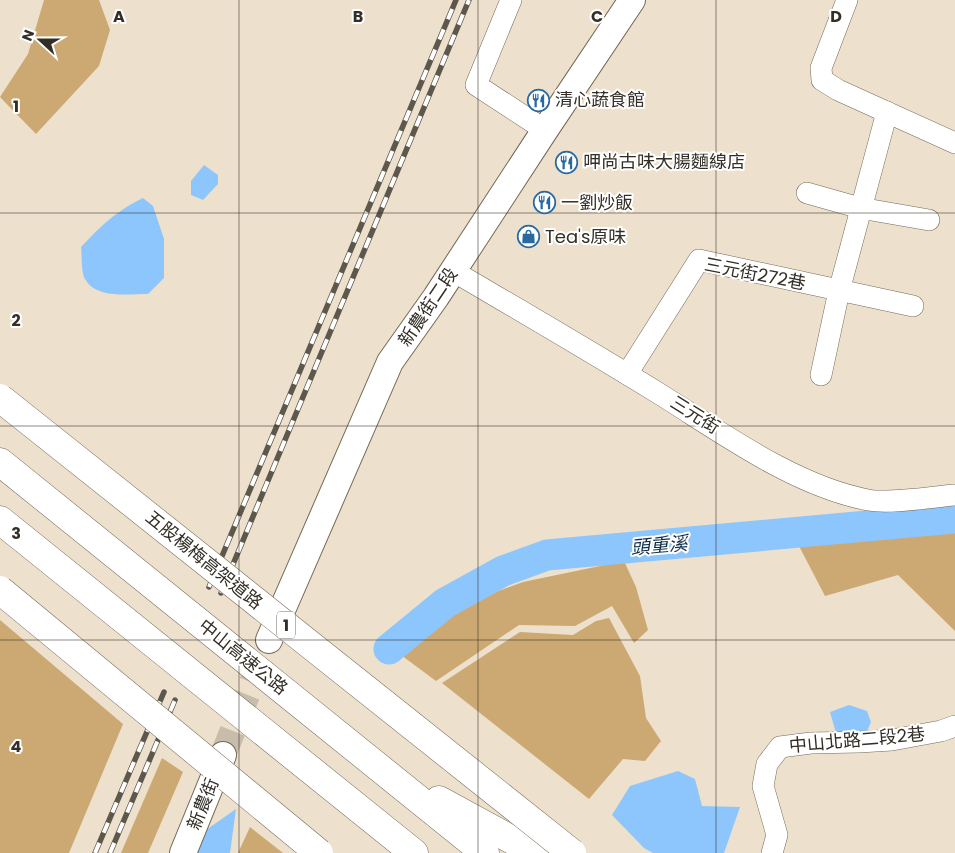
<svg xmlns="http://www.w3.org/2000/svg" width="955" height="853" font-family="Poppins,'Noto Sans TC',sans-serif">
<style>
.green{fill:#cca972}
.water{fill:#8dc6fd}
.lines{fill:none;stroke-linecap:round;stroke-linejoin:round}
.river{stroke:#8dc6fd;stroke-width:31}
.tertiary-tunnel{stroke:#c8bcab;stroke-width:26;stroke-dasharray:26 13;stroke-linecap:butt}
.minor-casing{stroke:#746956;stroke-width:22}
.tertiary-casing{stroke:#746956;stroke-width:28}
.motorway-casing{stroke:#746956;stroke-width:29}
.minor{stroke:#fff;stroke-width:21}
.tertiary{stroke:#fff;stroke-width:26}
.motorway{stroke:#fff;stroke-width:28}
.rail-casing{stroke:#5e574c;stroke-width:5.5}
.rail{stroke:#fff;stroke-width:4;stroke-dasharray:11;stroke-linecap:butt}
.motorway-bridge-casing{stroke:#746956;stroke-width:29;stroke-linecap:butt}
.motorway-bridge{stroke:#fff;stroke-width:28}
.grid{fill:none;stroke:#332e26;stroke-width:1;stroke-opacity:0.55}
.labels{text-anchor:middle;stroke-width:4;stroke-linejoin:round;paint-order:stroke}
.shield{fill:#fff;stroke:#706d67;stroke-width:1}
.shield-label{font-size:16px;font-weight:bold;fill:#332e26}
.poi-label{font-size:18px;fill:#332e26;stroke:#fff;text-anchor:start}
.street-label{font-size:18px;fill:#332e26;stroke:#fff}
.water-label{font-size:19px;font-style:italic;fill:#0f2e49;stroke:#fff}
.grid-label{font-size:16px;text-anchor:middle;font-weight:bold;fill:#332e26;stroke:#fff;stroke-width:4;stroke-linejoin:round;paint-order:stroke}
</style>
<rect width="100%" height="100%" fill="#ede0cc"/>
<!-- green -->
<g class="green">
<polygon points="44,0 99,0 110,30 99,66 36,134 0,97 28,54"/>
<polygon points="955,533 955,631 898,575 825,596 799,546 924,534"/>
<polygon points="624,561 636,587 648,630 634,643 612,606 575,626 519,625 436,681 401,655 468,602 523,582"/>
<polygon points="609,618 640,676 646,718 661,741 645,761 623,759 589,799 442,683 520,632 573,635 596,621"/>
<polygon points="0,620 123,724 69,853 0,853"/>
<polygon points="162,758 183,772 148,853 121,853"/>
<polygon points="250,827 283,853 238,853"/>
</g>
<!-- water -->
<g class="water">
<polygon points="204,165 218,175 218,184 203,200 191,195 191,181"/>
<path d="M 143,198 L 153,206 L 164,239 L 164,278 L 148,294 C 128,294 96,299 85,279 C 81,273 82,255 81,247 C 101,226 116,211 143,198 Z"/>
<polygon points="849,705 867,711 871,722 866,734 836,733 830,712"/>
<polygon points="678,771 695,779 702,806 740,807 724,853 653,853 644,848 612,815 630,786"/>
<polygon points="236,809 230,853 196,853 206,830"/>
</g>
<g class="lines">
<!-- river -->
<polyline class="river" points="389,649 445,603 503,571 547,555 955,518"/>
<!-- tertiary-tunnel -->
<polyline class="tertiary-tunnel" points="223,755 269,640"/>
<defs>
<g id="minor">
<polyline points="511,0 476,85 545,130"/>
<polyline points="847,0 821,68 822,80 838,90 955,143"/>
<polyline points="807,193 860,208 929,220"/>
<path d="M 453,271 C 521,311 590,351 658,393 C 721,432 794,486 868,500 C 890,504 931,497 955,495"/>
<polyline points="627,374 699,260 913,306"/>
<polyline points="821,375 839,291 887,112"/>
<polyline points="772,853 777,835 763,786 767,764 780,747 811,743 859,742 892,740 941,731 955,726"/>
</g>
<g id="tertiary">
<polyline points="269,640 390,362 436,297 545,130 632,0"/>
<polyline points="183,853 223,755"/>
</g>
<g id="motorway">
<polyline points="0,462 485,853"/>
<polyline points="0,520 414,853"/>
<polyline points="439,800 536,853"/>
</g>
</defs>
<!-- minor casing -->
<use href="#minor" class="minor-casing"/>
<!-- tertiary casing -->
<use href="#tertiary" class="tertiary-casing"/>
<!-- motorway casing -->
<use href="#motorway" class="motorway-casing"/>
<!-- minor -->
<use href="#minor" class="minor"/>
<!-- tertiary -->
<use href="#tertiary" class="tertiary"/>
<!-- motorway -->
<use href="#motorway" class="motorway"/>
<defs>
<g id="rail">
<polyline points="209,587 456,0"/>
<polyline points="221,593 469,0"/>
<polyline points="95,853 164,692"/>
<polyline points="110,853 175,700"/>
</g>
</defs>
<!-- rail casing -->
<use href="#rail" class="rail-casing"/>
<!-- rail -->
<use href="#rail" class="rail"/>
<defs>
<g id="motorway-bridge">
<polyline points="0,398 572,853"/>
<polyline points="0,590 319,853"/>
</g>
</defs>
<!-- motorway-bridge casing -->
<use href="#motorway-bridge" class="motorway-bridge-casing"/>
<!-- motorway-bridge -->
<use href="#motorway-bridge" class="motorway-bridge"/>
</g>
<!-- grid -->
<path class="grid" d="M 239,0 L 239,853M 478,0 L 478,853M 716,0 L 716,853M 0,213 L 955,213M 0,426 L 955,426M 0,640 L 955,640"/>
<!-- icons -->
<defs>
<symbol id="restaurant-ring" viewBox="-11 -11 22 22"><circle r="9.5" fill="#fff" stroke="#2a69a0" stroke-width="1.5"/><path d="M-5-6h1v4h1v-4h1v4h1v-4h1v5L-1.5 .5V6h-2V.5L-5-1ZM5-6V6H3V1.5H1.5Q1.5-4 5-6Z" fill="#2a69a0"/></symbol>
<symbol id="shop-ring" viewBox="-11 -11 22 22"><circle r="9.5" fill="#fff" stroke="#2a69a0" stroke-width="1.5"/><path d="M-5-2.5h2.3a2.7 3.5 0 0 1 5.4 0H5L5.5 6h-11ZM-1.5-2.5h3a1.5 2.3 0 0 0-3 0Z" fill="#2a69a0"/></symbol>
</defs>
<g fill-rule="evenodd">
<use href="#restaurant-ring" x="526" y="88" width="25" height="25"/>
<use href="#restaurant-ring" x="554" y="150" width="25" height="25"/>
<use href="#restaurant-ring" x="532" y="190" width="25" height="25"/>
<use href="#shop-ring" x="516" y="224" width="25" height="25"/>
</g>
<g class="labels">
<!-- shield labels -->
<rect class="shield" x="277" y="611.5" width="18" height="27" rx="4"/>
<g class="shield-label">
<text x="286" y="631">1</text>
</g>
<!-- poi labels -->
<g class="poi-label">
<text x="555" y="106">清心蔬食館</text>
<text x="583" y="168">呷尚古味大腸麵線店</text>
<text x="561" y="209">一劉炒飯</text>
<text x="545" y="243">Tea's原味</text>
</g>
<!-- street labels -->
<g class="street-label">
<text transform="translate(755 274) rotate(11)" y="6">三元街272巷</text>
<text transform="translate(428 307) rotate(-56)" y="6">新農街二段</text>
<text transform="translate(695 415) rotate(32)" y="6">三元街</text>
<text transform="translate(204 560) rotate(39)" y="6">五股楊梅高架道路</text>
<text transform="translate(243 657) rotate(39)" y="6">中山高速公路</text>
<text transform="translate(857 740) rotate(-5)" y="6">中山北路二段2巷</text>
<text transform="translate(203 804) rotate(-68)" y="6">新農街</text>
</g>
<!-- water labels -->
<g class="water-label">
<text transform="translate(659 545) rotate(-5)" y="7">頭重溪</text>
</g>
</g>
<g class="grid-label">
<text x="119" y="22">A</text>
<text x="358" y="22">B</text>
<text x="597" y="22">C</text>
<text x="836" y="22">D</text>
<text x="16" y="112">1</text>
<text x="16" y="326">2</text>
<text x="16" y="539">3</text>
<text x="16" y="752">4</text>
</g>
<!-- north arrow -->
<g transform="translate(40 40) rotate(291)" stroke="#ffffff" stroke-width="4" paint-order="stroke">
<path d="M0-4L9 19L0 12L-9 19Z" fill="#332e26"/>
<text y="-8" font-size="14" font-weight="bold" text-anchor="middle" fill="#332e26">N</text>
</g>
</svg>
